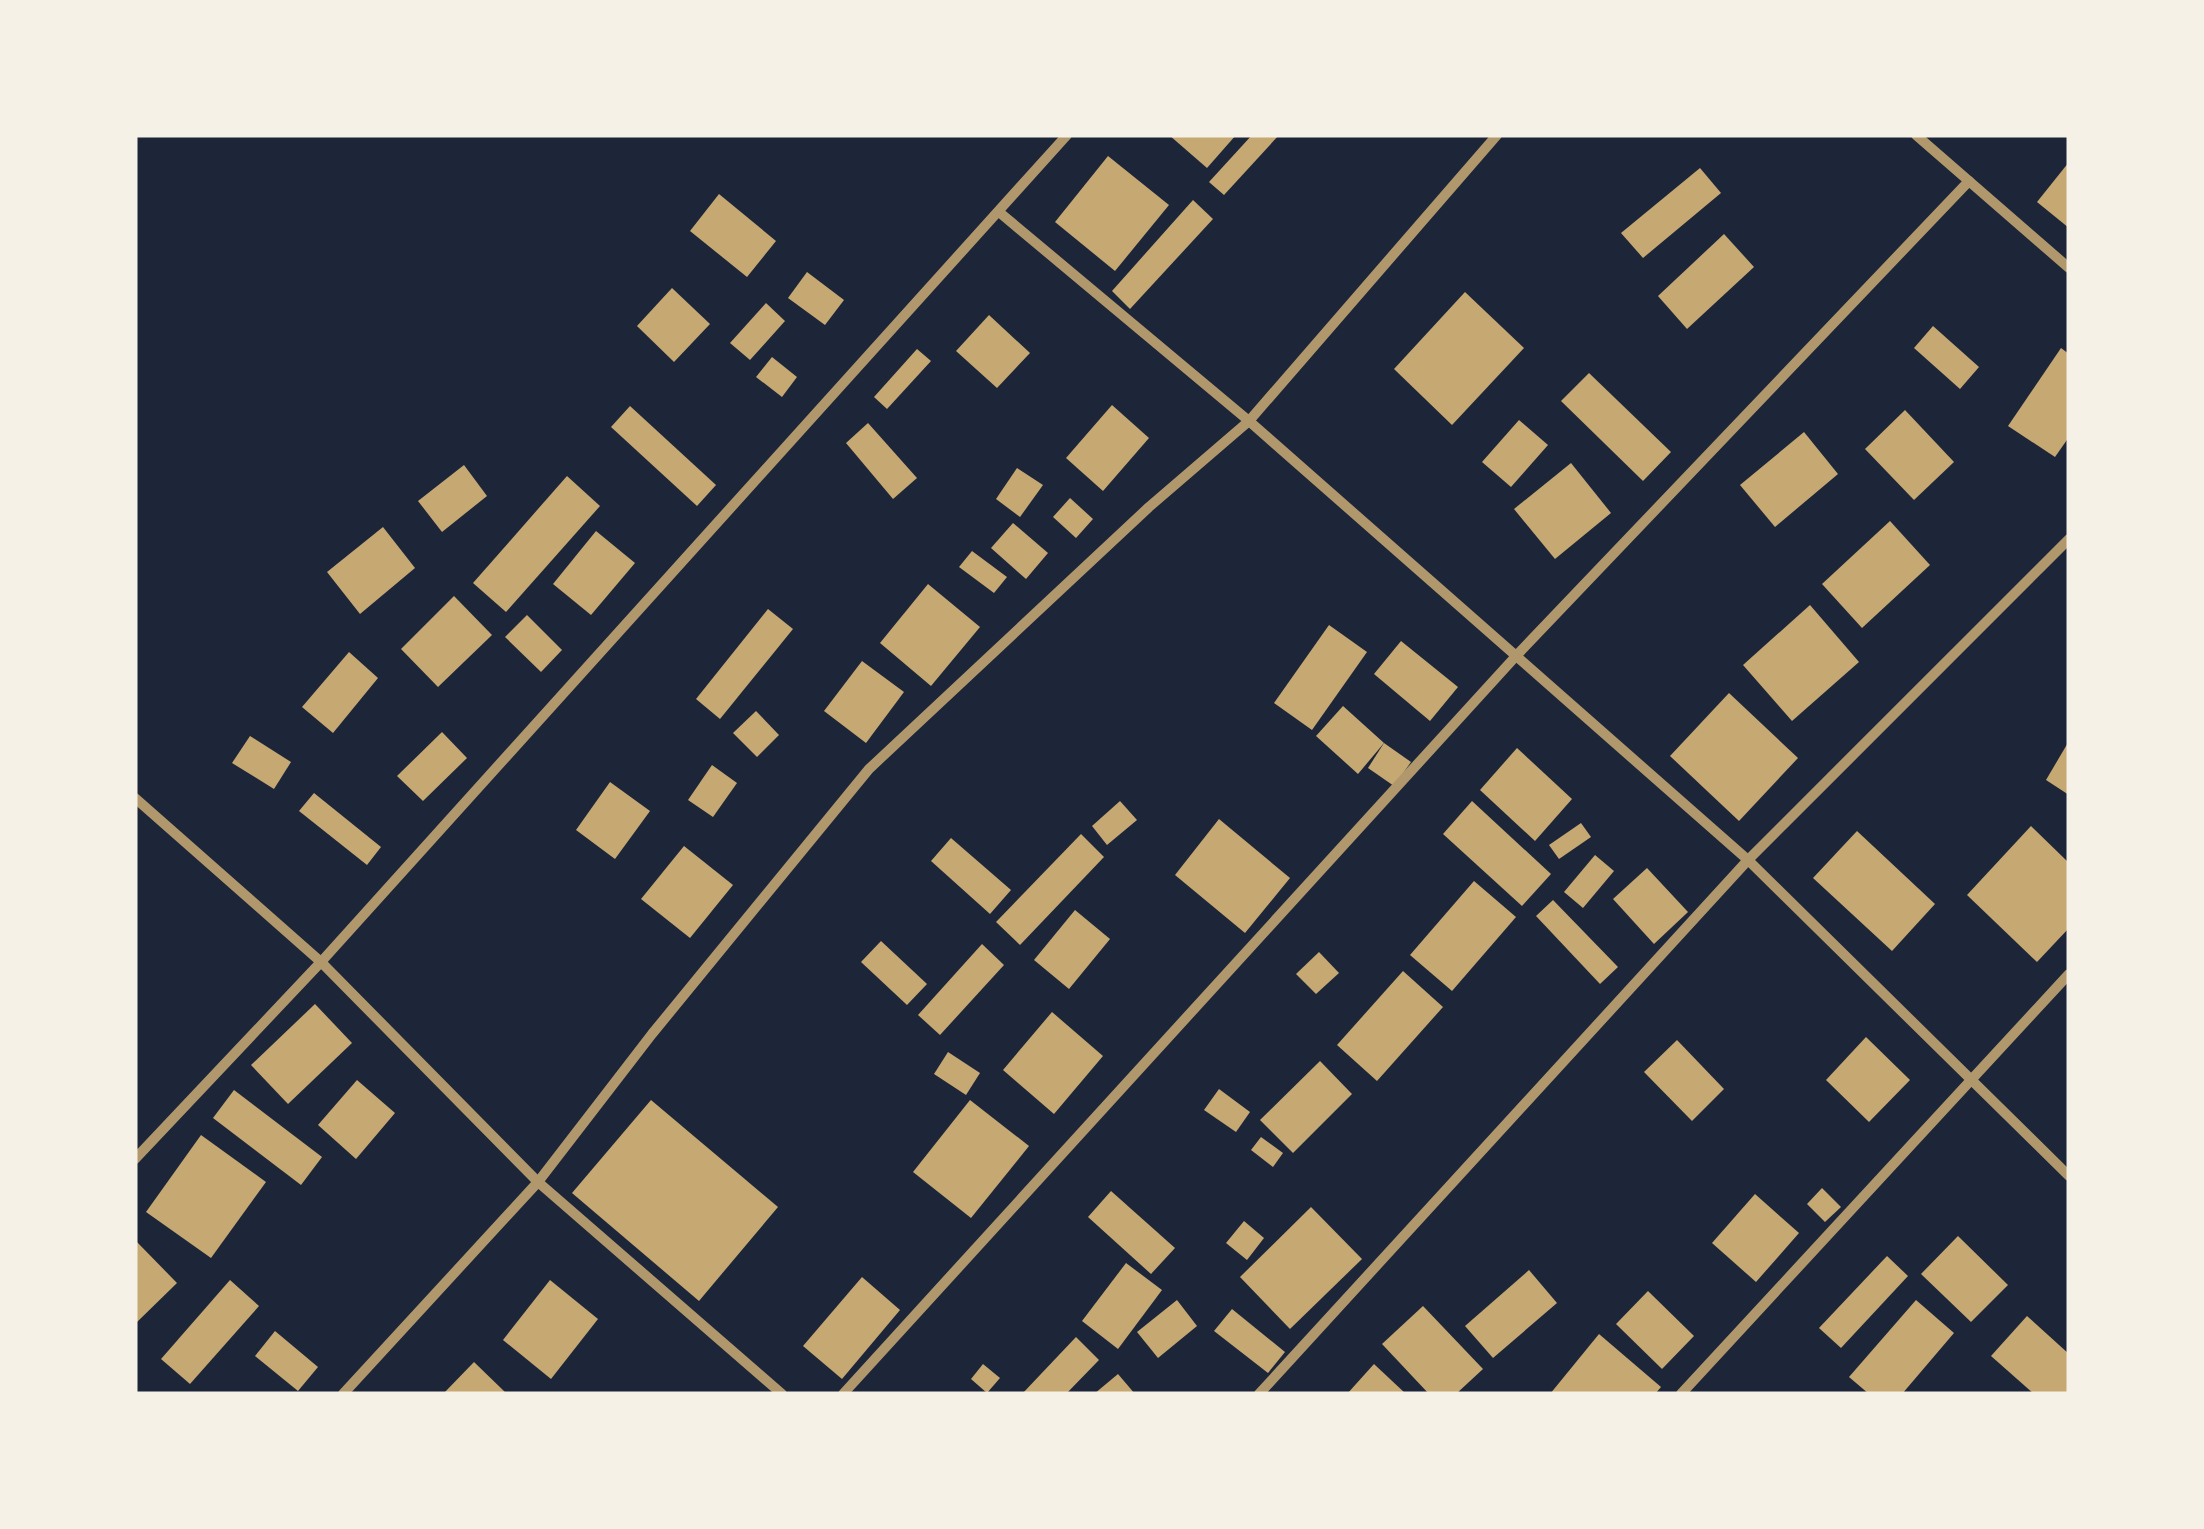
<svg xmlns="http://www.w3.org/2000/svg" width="2204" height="1529" font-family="'IBM Plex Sans',sans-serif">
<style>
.green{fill:#1d2539}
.building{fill:#c6a872}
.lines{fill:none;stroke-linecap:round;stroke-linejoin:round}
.minor{stroke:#b1986c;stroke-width:10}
</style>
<rect width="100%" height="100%" fill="#14213d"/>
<!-- green -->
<rect class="green" x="135" y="135" width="1934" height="1259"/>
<!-- building -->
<g class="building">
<polygon points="1169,135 1236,135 1207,168"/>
<polygon points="1252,135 1279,135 1224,195 1209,182"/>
<polygon points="1108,156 1169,205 1115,271 1055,222"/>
<polygon points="2069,162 2069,228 2037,202"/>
<polygon points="1700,168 1721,193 1643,258 1621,233"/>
<polygon points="719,194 776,241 747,277 690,231"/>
<polygon points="1193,200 1213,219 1130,309 1112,291"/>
<polygon points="1724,234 1754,267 1687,329 1658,296"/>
<polygon points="807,272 844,300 825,325 788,298"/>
<polygon points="672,288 710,324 674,362 637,326"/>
<polygon points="1465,292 1524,348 1452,425 1394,369"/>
<polygon points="766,303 785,321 750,360 730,343"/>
<polygon points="989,315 1030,353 997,388 956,351"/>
<polygon points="1933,326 1979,367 1960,389 1914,348"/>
<polygon points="2061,348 2069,354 2069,437 2055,457 2008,426"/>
<polygon points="917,349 931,361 887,409 874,397"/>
<polygon points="772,357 797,377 782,397 756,377"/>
<polygon points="1589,373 1671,452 1643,481 1561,401"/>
<polygon points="1112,405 1149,438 1103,491 1066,458"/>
<polygon points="630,406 716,485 697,506 611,427"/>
<polygon points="1905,410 1954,462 1914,500 1865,449"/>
<polygon points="1519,420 1548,445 1511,487 1482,462"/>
<polygon points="868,423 917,478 893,499 846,443"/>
<polygon points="1804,432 1838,474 1775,527 1740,485"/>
<polygon points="1571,463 1611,513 1555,559 1514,509"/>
<polygon points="464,465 487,496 442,532 418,501"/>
<polygon points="1017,468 1043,485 1020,517 996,499"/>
<polygon points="567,476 600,506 506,612 473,583"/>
<polygon points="1070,498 1093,519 1076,538 1053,517"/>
<polygon points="1890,521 1930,565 1862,628 1822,584"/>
<polygon points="1013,523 1048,553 1026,579 991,548"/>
<polygon points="383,527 415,568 360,614 327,572"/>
<polygon points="596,531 635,563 591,615 553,584"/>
<polygon points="972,551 1007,577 994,593 959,567"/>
<polygon points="928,584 980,627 931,686 880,643"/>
<polygon points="454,596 492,635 438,687 401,649"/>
<polygon points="1810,605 1859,662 1792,721 1743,665"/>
<polygon points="768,609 793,629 720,719 696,699"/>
<polygon points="527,615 562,650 541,672 505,637"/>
<polygon points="1329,625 1367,652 1312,730 1274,703"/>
<polygon points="1401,641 1458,687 1430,721 1374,674"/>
<polygon points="349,652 378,678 333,733 302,707"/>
<polygon points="862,661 904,692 866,743 824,711"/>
<polygon points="1729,693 1798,758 1739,821 1670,756"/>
<polygon points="1343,706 1384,743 1358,774 1316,736"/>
<polygon points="756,711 779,735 757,757 733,733"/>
<polygon points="442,732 467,758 423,801 397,776"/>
<polygon points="250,736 291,762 274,789 232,763"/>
<polygon points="2069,741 2069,795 2046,780"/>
<polygon points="1384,743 1411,762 1394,786 1368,768"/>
<polygon points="1517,748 1572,799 1535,841 1480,790"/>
<polygon points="712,765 737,783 713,817 688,800"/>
<polygon points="610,782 650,811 615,859 576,830"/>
<polygon points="314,793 381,847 367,865 299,811"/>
<polygon points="1120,801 1137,820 1107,845 1092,826"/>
<polygon points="1472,801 1551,874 1522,906 1443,834"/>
<polygon points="1219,819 1290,878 1245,933 1175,875"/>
<polygon points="1581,823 1591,837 1559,859 1549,845"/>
<polygon points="2031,826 2069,863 2069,928 2037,962 1967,895"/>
<polygon points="1857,831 1935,904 1892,951 1813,878"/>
<polygon points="1081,834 1104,857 1020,945 996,922"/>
<polygon points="951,838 1011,890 990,914 931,861"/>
<polygon points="684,846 733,885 690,938 641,899"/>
<polygon points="1595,855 1614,871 1583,908 1564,892"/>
<polygon points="1647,868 1688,912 1654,944 1613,899"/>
<polygon points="1474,881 1516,917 1452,991 1410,955"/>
<polygon points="1553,900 1618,967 1600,984 1536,916"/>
<polygon points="1075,910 1110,939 1069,989 1034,960"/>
<polygon points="881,941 927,984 907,1005 861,962"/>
<polygon points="982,944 1004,965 940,1035 918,1015"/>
<polygon points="1319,952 1339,973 1316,994 1296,974"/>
<polygon points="1403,971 1443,1007 1377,1081 1337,1045"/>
<polygon points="315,1004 352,1043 288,1104 251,1065"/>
<polygon points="1052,1012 1103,1056 1054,1114 1003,1070"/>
<polygon points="1866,1037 1910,1080 1869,1122 1826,1080"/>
<polygon points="1677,1040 1724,1089 1692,1121 1644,1072"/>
<polygon points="948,1052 980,1073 966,1095 934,1074"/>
<polygon points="1320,1061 1352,1094 1293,1153 1260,1120"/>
<polygon points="357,1080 395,1113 356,1159 318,1125"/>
<polygon points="1219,1089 1250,1112 1236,1132 1204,1110"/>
<polygon points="234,1090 322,1157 301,1185 213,1118"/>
<polygon points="651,1100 778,1207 699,1301 572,1193"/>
<polygon points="970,1100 1029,1146 971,1218 913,1172"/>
<polygon points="201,1135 266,1182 211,1258 146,1212"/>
<polygon points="1261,1137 1283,1153 1273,1167 1251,1150"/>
<polygon points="1822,1188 1841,1207 1825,1222 1807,1204"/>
<polygon points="1111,1191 1175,1248 1151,1274 1088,1217"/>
<polygon points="1755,1194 1799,1233 1756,1282 1712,1243"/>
<polygon points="1311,1207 1362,1259 1290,1329 1240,1277"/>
<polygon points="1244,1221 1264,1238 1247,1260 1226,1243"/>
<polygon points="1958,1236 2008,1285 1971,1322 1921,1274"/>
<polygon points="135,1240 177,1283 135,1324"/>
<polygon points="1887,1256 1908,1276 1841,1348 1819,1328"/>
<polygon points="1126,1263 1162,1290 1118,1349 1082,1321"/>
<polygon points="1529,1270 1557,1303 1493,1358 1465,1326"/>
<polygon points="862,1277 900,1310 842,1379 803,1346"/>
<polygon points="230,1280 259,1306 190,1384 161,1359"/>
<polygon points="550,1280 598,1319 551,1379 503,1340"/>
<polygon points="1648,1291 1694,1336 1662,1369 1616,1324"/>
<polygon points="1177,1300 1197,1326 1158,1358 1137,1332"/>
<polygon points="1916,1300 1954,1333 1902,1394 1869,1394 1849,1377"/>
<polygon points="1423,1306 1483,1369 1456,1394 1429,1394 1382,1344"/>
<polygon points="1232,1309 1285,1352 1268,1373 1214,1331"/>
<polygon points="2027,1316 2069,1354 2069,1394 2034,1394 1991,1356"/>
<polygon points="275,1331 318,1367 298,1391 255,1356"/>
<polygon points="1599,1334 1661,1387 1655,1394 1550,1394"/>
<polygon points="1076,1337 1099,1360 1066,1394 1022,1394"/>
<polygon points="474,1362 507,1394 443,1394"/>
<polygon points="983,1364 1000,1378 987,1393 971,1379"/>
<polygon points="1374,1364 1406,1394 1347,1394"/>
<polygon points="1118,1374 1135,1394 1094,1394"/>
</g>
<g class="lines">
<!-- minor -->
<g class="minor">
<polyline points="1916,135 2069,268"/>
<polyline points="999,212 1249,421 1748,860 2069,1176"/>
<polyline points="135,798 321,962 538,1182 782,1394"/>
<polyline points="135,1159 321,962 1067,135"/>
<polyline points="343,1394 538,1182 652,1034 869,769 1149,507 1249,421 1497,135"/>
<polyline points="843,1394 1516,656 1969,181"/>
<polyline points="1259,1394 1748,860 2069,539"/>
<polyline points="1681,1394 2069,974"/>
</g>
</g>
<!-- border -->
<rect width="2204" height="1529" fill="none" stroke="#f6f1e7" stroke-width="275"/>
</svg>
